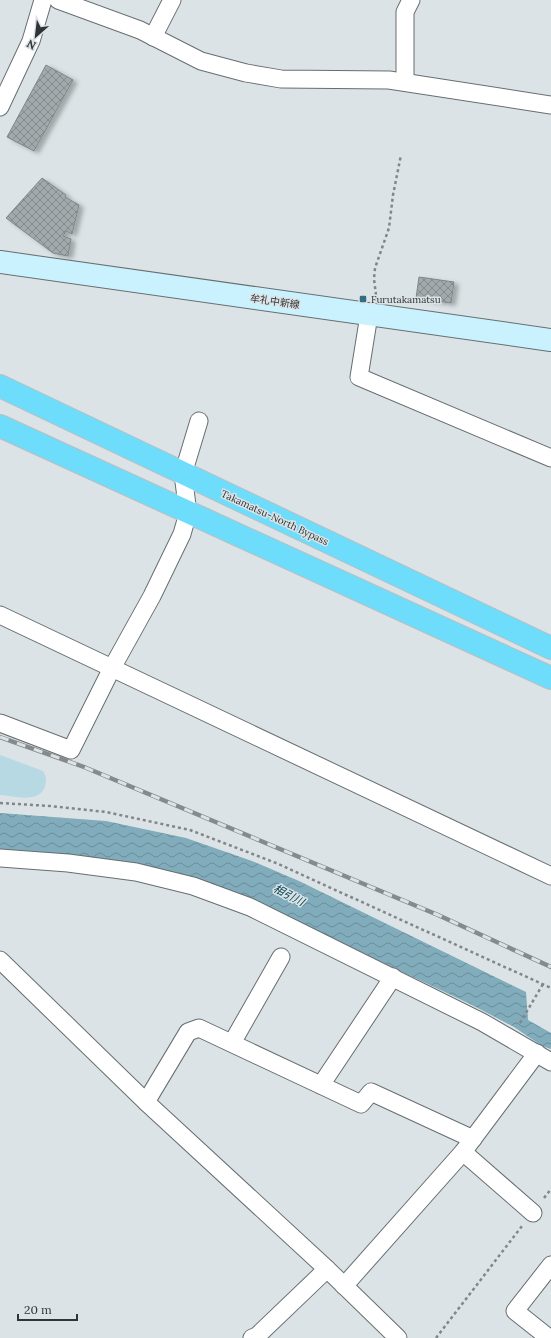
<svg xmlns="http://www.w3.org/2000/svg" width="551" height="1338" font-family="Lora,'Noto Sans JP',serif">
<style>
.park{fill:#b7d9e4}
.water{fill:url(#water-waves)}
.building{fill:url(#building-cross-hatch);stroke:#808789;filter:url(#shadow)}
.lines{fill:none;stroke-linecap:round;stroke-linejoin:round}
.minor-casing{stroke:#676e70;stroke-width:19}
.secondary-casing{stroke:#676e70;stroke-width:24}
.trunk-casing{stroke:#bdbebe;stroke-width:24}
.path{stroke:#818688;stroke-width:2.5;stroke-dasharray:3 3;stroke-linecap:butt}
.minor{stroke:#fff;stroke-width:17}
.secondary{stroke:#c9f2fe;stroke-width:22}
.trunk{stroke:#6edcfb;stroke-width:22}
.rail-casing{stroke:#858a8c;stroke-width:4.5}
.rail{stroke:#dce3e6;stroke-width:3;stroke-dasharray:9;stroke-linecap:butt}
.poi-dot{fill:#2e6f83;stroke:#dce3e6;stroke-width:1.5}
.labels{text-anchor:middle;stroke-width:3;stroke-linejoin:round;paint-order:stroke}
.poi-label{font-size:10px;fill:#313435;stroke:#dce3e6;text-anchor:start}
.street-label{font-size:10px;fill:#313435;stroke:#dce3e6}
.water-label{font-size:11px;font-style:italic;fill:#044555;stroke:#dce3e6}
</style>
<defs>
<pattern id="water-waves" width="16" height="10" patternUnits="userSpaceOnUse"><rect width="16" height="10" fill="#81acbb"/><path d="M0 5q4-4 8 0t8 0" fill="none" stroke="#6a8d99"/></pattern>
<pattern id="building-cross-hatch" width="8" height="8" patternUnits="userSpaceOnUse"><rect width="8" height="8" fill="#a2a9ac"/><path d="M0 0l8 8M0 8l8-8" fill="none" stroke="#858a8d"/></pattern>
<filter id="shadow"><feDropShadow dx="4.5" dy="2.5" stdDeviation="2" flood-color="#0004"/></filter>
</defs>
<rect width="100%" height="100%" fill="#dce3e6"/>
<!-- park -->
<path class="park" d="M 0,755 L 43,771 C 46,776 47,780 45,786 C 40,804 14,796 0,795 Z"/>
<!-- water -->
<polygon class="water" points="0,813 106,821 186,838 252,861 299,881 526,992 528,1020 551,1033 551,1049 542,1046 514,1027 472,1005 253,901 168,873 64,854 0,851"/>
<!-- building -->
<g class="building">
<polygon points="46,65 73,80 34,151 7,137"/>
<polygon points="42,178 66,195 65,197 79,205 72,234 66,231 63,236 71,239 68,256 53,253 6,218"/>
<polygon points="419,277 454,282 451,303 416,298"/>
</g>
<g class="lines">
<defs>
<g id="minor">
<polyline points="58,0 140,30 201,61 246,73 281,79 389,80 551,105"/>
<polyline points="153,37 172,0"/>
<polyline points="405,82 405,12 411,0"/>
<polyline points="0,107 31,41 43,0"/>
<polyline points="369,315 359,377 551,458"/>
<polyline points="0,615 551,876"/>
<polyline points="0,723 71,750 112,668 152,596 182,534 188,513 183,474 199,421"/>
<polyline points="0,858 68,863 136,872 193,886 250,907 482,1022 551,1062"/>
<polyline points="0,960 146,1102 327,1269 398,1338"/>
<polyline points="232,1043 281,957"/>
<polyline points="321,1085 393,977"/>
<polyline points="146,1102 188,1032 199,1028 361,1104 371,1092 473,1139"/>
<polyline points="463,1152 533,1213"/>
<polyline points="344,1286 463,1152 537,1053"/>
<polyline points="252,1338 257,1336 327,1269"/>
<polyline points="549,1338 515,1311 551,1265"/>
</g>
<polyline id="secondary" points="0,262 551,340"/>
<g id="trunk">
<polyline points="0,386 551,648"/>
<polyline points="0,426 551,678"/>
</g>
</defs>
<!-- minor casing -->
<use href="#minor" class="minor-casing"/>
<!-- secondary casing -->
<use href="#secondary" class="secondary-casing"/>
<!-- trunk casing -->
<use href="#trunk" class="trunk-casing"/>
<!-- path -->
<g class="path">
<polyline points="376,295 374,279 375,268 389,228 393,195 401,155"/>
<polyline points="0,803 50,806 106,812 190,830 276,863 551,988"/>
<polyline points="520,1023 543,984"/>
<polyline points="544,1198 551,1189"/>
<polyline points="436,1338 522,1226"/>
</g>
<!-- minor -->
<use href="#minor" class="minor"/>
<!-- secondary -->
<use href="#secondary" class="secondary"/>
<!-- trunk -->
<use href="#trunk" class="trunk"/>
<defs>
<polyline id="rail" points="0,737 84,767 438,915 551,967"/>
</defs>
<!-- rail casing -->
<use href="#rail" class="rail-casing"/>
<!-- rail -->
<use href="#rail" class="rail"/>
</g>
<!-- markers -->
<rect class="poi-dot" x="359" y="295" width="8" height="8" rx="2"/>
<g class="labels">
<!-- poi labels -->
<g class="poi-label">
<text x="371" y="303">Furutakamatsu</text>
</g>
<!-- street labels -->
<g class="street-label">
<text transform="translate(275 301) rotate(8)" y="4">牟礼中新線</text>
<text transform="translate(275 517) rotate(25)" y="4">Takamatsu-North Bypass</text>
</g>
<!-- water labels -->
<g class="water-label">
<text transform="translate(289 895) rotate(28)" y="4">相引川</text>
</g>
</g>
<!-- north arrow -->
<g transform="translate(36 36) rotate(208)" stroke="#dce3e6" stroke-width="3" paint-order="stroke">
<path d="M0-3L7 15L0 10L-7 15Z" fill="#313435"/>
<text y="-6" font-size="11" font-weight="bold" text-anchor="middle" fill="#313435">N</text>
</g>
<!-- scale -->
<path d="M18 1314v6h59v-6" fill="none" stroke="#313435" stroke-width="2"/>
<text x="24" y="1314" font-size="12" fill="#313435" stroke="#dce3e6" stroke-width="3" paint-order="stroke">20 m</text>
</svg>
